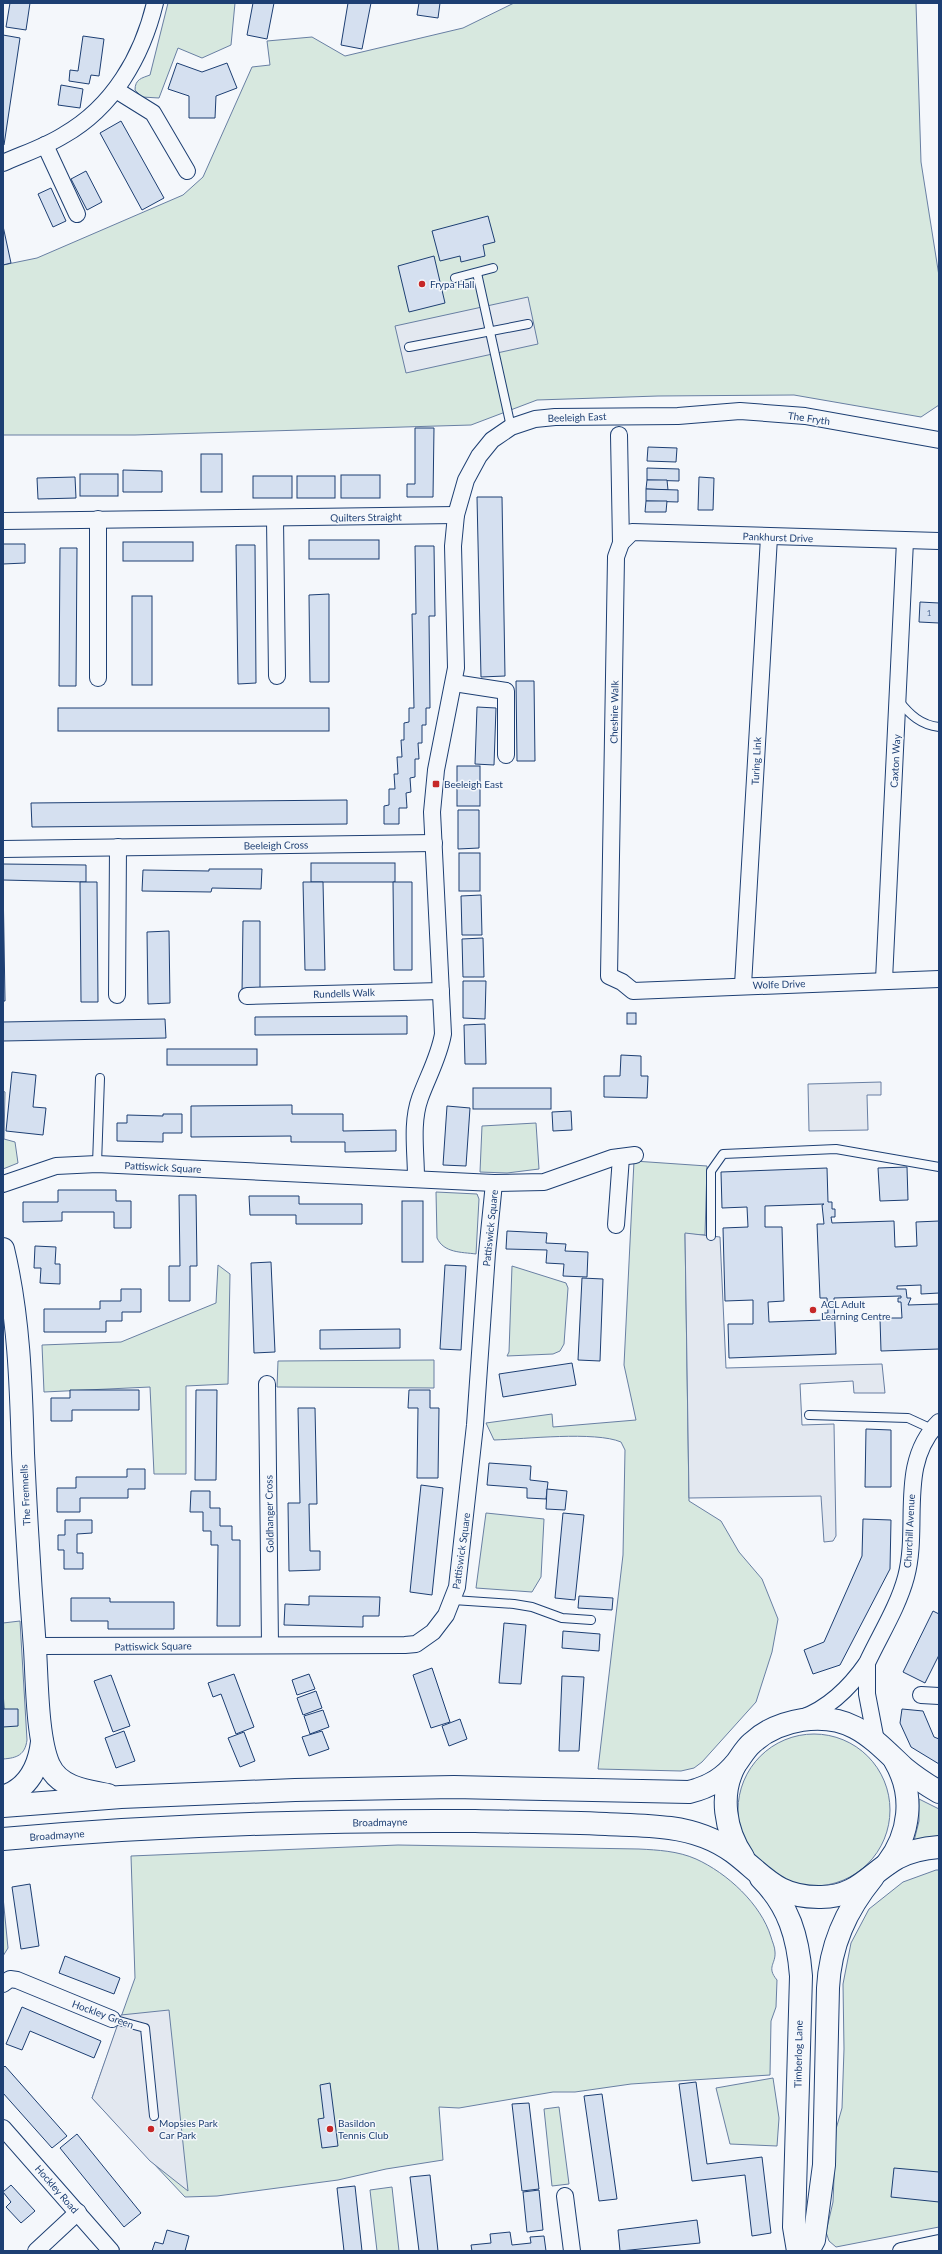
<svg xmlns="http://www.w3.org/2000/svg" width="942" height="2254" font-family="Lato,sans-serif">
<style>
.green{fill:#d7e8df;stroke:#687fa3}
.parking{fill:#e3e8f0;stroke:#687fa3}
.building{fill:#d5e0f0;stroke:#1d3f73;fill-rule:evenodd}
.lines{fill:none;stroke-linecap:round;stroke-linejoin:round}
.lane-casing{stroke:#1d3f73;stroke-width:10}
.street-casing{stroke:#1d3f73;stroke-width:18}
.secondary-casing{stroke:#1d3f73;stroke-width:24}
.primary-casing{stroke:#1d3f73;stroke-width:24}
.lane{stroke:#f4f7fb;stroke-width:8}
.street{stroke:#f4f7fb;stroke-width:16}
.secondary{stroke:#f4f7fb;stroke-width:22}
.primary{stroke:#f4f7fb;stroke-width:22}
.poi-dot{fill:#c62828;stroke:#f4f7fb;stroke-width:1.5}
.labels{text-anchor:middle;stroke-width:3;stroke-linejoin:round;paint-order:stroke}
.number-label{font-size:8px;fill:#4b6792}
.poi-label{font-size:10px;fill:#1d3f73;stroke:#f4f7fb;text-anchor:start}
.street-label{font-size:10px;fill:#1d3f73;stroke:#f4f7fb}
</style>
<rect width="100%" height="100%" fill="#f4f7fb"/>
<!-- green -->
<g class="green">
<path d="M 168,3 L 235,3 L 231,45 L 202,58 L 178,48 L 159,98 L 142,97 L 135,90 C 135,79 142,78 150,75 Z"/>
<polygon points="514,3 916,3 921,162 939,276 939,405 921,417 794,395 658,396 537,400 471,425 135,435 3,435 3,265 37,258 183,195 203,177 252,67 270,65 267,41 312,37 345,56 463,28"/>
<polygon points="3,1091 5,1092 4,1139 15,1142 18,1163 3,1169"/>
<polygon points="536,1123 539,1169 507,1173 480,1172 482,1126"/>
<path d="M 634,1161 L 707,1166 L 705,1235 L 685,1234 L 689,1501 L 721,1521 L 739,1552 L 762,1579 L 778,1619 L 772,1652 L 756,1702 L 702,1762 L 694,1768 L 681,1771 L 598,1769 L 623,1555 L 625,1450 L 621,1442 C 595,1431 525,1439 494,1440 L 486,1423 L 552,1414 L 553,1427 L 636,1420 L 624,1365 Z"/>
<path d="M 436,1192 L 477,1194 L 479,1199 L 476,1254 C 461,1252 444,1253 437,1238 Z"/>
<polygon points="218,1265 230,1274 228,1384 186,1386 186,1474 154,1474 150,1387 44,1392 42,1345 121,1342 216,1303"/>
<polygon points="512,1266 566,1283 568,1288 564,1344 560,1351 553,1354 507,1356 509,1352"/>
<polygon points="434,1360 434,1388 277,1387 278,1361"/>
<polygon points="486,1513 544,1519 541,1577 532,1592 476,1588"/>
<path d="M 20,1621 L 27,1740 C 25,1755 17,1758 3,1759 L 3,1623 Z"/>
<circle cx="814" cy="1810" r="76"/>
<polygon points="919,1799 939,1809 939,1840 914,1841 919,1821"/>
<path d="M 398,1845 L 639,1849 C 658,1850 678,1851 696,1859 C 727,1873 761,1904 771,1937 C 772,1941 775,1947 775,1952 C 776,1964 766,1967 777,1980 L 776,2007 L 771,2021 L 770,2075 L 631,2084 L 575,2092 L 553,2092 L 459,2108 L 439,2107 L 443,2160 L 386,2169 L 338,2180 L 217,2196 L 185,2197 L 92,2098 L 135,1978 L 131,1856 Z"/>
<polygon points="936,1870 939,1870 939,2227 836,2247 829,2241 826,2232 833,2202 836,2129 842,2108 844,2049 843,1984 851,1943 869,1909 903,1882"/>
<polygon points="3,1897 8,1948 3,1956"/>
<polygon points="773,2078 779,2118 777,2146 730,2144 716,2088"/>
<polygon points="559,2107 569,2184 552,2186 544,2109"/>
<polygon points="392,2187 399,2251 377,2251 370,2190"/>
</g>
<!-- parking -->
<g class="parking">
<polygon points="528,297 538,344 406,373 395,326"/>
<polygon points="881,1082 881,1095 867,1095 868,1130 809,1131 808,1084"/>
<polygon points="685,1233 720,1237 726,1368 882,1364 885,1393 854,1393 853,1381 800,1384 802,1425 834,1424 836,1536 833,1541 824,1542 821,1496 689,1498"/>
<polygon points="169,2010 188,2191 150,2161 92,2098 121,2015"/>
</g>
<!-- building -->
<g class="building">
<polygon points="10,3 30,3 26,30 6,27"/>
<polygon points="253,3 274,3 267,39 247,35"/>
<polygon points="348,3 371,3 362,49 341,45"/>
<polygon points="419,3 440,3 438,18 417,15"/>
<polygon points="3,35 20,38 4,145 3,145"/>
<polygon points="83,36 104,39 99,76 91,75 89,84 69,81 70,70 78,71"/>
<polygon points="177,63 202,72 227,63 237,88 216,96 215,118 189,118 189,96 168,89"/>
<polygon points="61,85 83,89 80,108 58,105"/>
<polygon points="121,121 164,198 142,210 100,133"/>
<polygon points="86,171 102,202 87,210 71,179"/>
<polygon points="51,188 66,221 53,227 38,194"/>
<polygon points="488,216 495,242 483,245 485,256 461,262 460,256 440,261 432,231"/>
<polygon points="3,226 11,263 3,265"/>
<polygon points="434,256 445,303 409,312 398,266"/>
<polygon points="415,428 434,428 433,497 407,497 407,484 415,484"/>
<polygon points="648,447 677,448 676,462 647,461"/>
<rect x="201" y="454" width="21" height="38"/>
<polygon points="647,468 679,469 679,481 647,480"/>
<polygon points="123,470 162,471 162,492 123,492"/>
<rect x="80" y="474" width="38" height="22"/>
<rect x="341" y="475" width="39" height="23"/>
<rect x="253" y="476" width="39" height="22"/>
<rect x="297" y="476" width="38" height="22"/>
<polygon points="75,477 76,498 38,499 37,478"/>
<polygon points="699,477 714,478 713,510 698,510"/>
<polygon points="647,480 667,480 668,490 646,489"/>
<polygon points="646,489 678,490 678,502 646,501"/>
<polygon points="477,497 502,497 505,676 481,677"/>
<polygon points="646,501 667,501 666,512 645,512"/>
<rect x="309" y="540" width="70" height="19"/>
<rect x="123" y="542" width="70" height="19"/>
<polygon points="3,544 25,544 25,563 3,564"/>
<polygon points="236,545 255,545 256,683 238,684"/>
<polygon points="415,546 434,546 435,616 429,616 430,708 426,708 426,725 422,725 422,743 418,743 419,759 415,759 415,777 410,778 411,792 406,793 407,808 399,808 399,824 384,824 384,806 389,805 389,789 395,789 394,774 398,774 397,757 402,757 401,740 404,740 404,723 409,722 409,708 414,708 412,614 416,614"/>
<polygon points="60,548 77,548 76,686 59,686"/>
<polygon points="329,594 329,682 310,682 309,595"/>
<rect x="132" y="596" width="20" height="89"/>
<polygon points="920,602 939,603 939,623 919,622"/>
<polygon points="516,681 534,681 535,761 517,761"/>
<polygon points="477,707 496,708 494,765 475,764"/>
<rect x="58" y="708" width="271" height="23"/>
<rect x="457" y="766" width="23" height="40"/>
<polygon points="347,800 347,824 32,827 31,803"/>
<polygon points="458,810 479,810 479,848 458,849"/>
<rect x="459" y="853" width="21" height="38"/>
<rect x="311" y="863" width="84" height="19"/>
<polygon points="3,864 86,865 86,882 3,880"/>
<polygon points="209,869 262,869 261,889 212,888 211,892 142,891 143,870 209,871"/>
<polygon points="3,880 5,1001 3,1001"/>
<polygon points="80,882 97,882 98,1002 81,1002"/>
<polygon points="303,882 323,882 325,970 305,970"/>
<polygon points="393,882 412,882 412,970 394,970"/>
<polygon points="481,895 482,935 462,935 461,896"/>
<polygon points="243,921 260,921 260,993 242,993"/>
<polygon points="169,931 170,1003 148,1004 147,932"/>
<polygon points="483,938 484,977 463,977 462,939"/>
<polygon points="463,981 486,981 485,1019 463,1018"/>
<rect x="627" y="1013" width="9" height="11"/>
<polygon points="407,1016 407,1034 255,1035 255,1017"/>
<polygon points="165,1019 166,1038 3,1041 3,1022"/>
<polygon points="485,1024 486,1064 465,1064 464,1025"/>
<rect x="167" y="1049" width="90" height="16"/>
<polygon points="621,1055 641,1056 641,1076 648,1076 647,1098 604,1097 604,1076 620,1076"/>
<polygon points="12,1072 36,1075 33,1107 46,1108 43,1135 6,1131"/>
<rect x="473" y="1088" width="78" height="21"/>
<polygon points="292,1105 292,1114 343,1114 343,1131 396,1130 396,1151 345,1152 345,1142 291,1142 291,1136 191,1137 191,1106"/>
<polygon points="447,1106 470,1108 466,1166 443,1165"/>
<polygon points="571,1111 572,1130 553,1131 552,1112"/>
<polygon points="163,1114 182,1114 182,1133 163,1133 163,1142 117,1141 117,1123 127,1123 127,1115 163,1116"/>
<polygon points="907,1167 908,1200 880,1201 878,1168"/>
<path d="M 827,1168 L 828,1202 L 832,1202 L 832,1209 L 835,1209 L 835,1217 L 831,1217 L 832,1223 L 894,1221 L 895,1247 L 917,1246 L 916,1222 L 939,1221 L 939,1293 L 921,1294 L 921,1285 L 897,1286 L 897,1289 L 906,1289 L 907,1298 L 911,1298 L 908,1305 L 939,1304 L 939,1349 L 881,1351 L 880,1319 L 883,1319 L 883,1315 L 887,1315 L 887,1318 L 902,1318 L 901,1302 L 898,1302 L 898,1298 L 901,1298 L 901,1296 L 834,1298 L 836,1354 L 729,1358 L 728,1324 L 753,1324 L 753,1300 L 725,1301 L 723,1228 L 748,1227 L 747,1207 L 722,1208 L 721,1172 ZM 824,1204 L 822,1205 L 824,1224 L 817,1224 L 820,1298 L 827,1298 L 828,1313 L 823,1313 L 824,1320 L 769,1322 L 768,1302 L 784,1301 L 782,1227 L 765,1227 L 765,1206 Z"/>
<polygon points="58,1190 116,1190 116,1201 131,1201 131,1228 114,1228 114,1212 62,1212 62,1221 23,1222 23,1202 58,1202"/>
<polygon points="179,1195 196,1195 197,1266 190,1266 190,1301 169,1301 169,1266 180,1266"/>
<polygon points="249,1196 299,1196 299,1204 362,1204 362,1224 296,1224 296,1215 250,1215"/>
<rect x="402" y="1201" width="21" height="61"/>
<polygon points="507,1231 547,1233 546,1243 566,1244 565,1251 588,1252 587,1277 563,1276 564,1264 546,1263 547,1250 506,1249"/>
<polygon points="35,1246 56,1247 55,1264 60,1264 60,1284 40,1283 41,1268 34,1268"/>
<polygon points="271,1262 275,1352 254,1353 251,1263"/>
<polygon points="445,1265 466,1266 461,1350 440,1349"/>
<polygon points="582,1278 603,1279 600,1361 578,1360"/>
<polygon points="121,1289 141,1289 141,1312 122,1312 122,1321 106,1321 106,1332 44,1332 44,1309 100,1309 100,1301 121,1301"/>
<polygon points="400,1329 400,1348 320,1349 320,1330"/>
<polygon points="572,1363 576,1385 503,1397 499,1374"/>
<polygon points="70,1390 139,1390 139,1410 72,1410 72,1421 51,1421 51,1398 70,1398"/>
<polygon points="196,1390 217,1390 216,1480 195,1480"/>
<polygon points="409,1390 430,1390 430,1408 439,1408 438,1478 417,1478 418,1408 408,1408"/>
<polygon points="298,1408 315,1408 317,1504 309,1504 310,1551 320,1551 320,1570 289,1571 288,1503 300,1503"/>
<polygon points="866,1429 891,1430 891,1487 865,1487"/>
<polygon points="489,1463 531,1466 530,1480 548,1482 546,1499 527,1498 527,1488 487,1485"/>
<polygon points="127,1469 145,1469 145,1489 128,1489 128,1498 80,1498 80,1512 57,1512 57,1488 76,1488 76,1477 127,1477"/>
<polygon points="421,1485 443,1488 432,1595 410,1592"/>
<polygon points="547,1489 567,1491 565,1510 546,1509"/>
<polygon points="191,1491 210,1491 210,1508 220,1508 220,1526 232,1526 232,1540 240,1540 240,1626 217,1626 218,1545 211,1545 211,1531 203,1531 203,1512 190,1512"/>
<polygon points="563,1513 584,1515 575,1600 555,1598"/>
<polygon points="863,1519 891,1520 890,1569 840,1665 813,1674 804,1650 824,1642 862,1556"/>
<polygon points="65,1520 92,1520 92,1533 77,1534 77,1553 83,1553 83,1569 64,1569 64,1550 58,1550 58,1535 65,1535"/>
<polygon points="309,1596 380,1597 379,1616 363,1616 363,1627 284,1625 285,1604 309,1605"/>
<polygon points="579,1596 613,1598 612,1610 578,1608"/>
<polygon points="71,1598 110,1598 110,1602 174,1602 174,1629 108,1629 108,1621 71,1621"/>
<polygon points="933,1611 939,1614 939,1655 925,1683 903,1672"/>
<polygon points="504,1623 526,1625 521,1684 499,1683"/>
<polygon points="563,1631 600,1634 599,1651 562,1648"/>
<polygon points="432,1668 450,1722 431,1728 413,1675"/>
<polygon points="234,1674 254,1727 236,1734 221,1694 213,1697 208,1683"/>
<polygon points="309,1674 315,1689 297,1695 292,1680"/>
<polygon points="111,1675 130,1726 113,1732 94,1681"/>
<polygon points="562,1676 584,1677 579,1751 559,1751"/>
<polygon points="3,1689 4,1709 18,1709 18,1726 3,1727 3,1737"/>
<polygon points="316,1691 322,1708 303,1715 297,1698"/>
<polygon points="902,1709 923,1711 934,1737 939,1739 939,1764 911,1747 900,1723"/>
<polygon points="323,1710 329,1727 310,1734 304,1716"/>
<polygon points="460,1719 467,1739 449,1746 442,1726"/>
<polygon points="124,1731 135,1761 116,1768 105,1738"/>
<polygon points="322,1731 329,1749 309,1756 302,1737"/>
<polygon points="244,1732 255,1761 240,1767 228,1738"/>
<polygon points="30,1884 39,1946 21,1949 12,1887"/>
<polygon points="65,1956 120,1978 114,1994 59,1973"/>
<polygon points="22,2007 101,2041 94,2058 30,2031 22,2050 6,2044"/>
<polygon points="5,2066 67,2136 52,2148 3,2093 3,2068"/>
<polygon points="696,2082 707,2164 762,2157 771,2233 752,2236 745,2175 692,2181 679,2084"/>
<polygon points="330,2083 338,2146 322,2148 318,2119 324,2118 320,2085"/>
<polygon points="602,2094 617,2199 599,2201 584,2096"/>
<polygon points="529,2103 539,2189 522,2191 512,2104"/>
<polygon points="77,2134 141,2213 124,2227 60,2148"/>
<polygon points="894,2168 939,2172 939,2202 891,2197"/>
<polygon points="430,2175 438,2251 419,2251 410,2177"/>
<polygon points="11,2185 35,2211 21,2223 6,2207 11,2202 3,2192"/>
<polygon points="355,2186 362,2251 344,2251 337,2188"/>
<polygon points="539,2190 543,2230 527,2232 523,2192"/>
<polygon points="697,2220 700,2243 620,2251 618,2230"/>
<polygon points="167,2230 189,2236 185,2251 152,2251 155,2242 163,2244"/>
<polygon points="510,2232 512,2245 531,2243 530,2237 544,2236 546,2251 472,2251 471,2245 491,2243 490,2234"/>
</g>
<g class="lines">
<defs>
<g id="lane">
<polyline points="477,273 511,427"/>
<polyline points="455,278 493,268"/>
<polyline points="409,347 528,324"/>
<path d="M 899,701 C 910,715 921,725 939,727"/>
<polyline points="97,1164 100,1078"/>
<polyline points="711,1236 711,1171 723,1154 836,1149 939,1167"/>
<polyline points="809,1415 908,1418 932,1429"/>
<polyline points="453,1600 514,1604 532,1607 562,1618 591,1620"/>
<polyline points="112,2019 145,2028 154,2116"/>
</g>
<g id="street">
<polyline points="116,90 153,113 187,171"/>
<polyline points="45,145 77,214"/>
<path d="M 3,163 C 23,154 45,147 64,135 C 113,107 142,57 155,3"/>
<polyline points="619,435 621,543 616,557 609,976 622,982 633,991 939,979"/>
<polyline points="98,519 98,678"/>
<polyline points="275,519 277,676"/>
<polyline points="3,521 456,515"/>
<polyline points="621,543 632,532 939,541"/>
<polyline points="454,683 506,691 506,755"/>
<polyline points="3,849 434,843"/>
<polyline points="884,980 905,541"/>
<polyline points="743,985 769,537"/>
<polyline points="117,995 118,847"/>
<polyline points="247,996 441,991"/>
<path d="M 416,1178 C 416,1152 411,1123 420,1098 C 428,1076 439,1057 443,1034 L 432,812 L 436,770 L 456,668 L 453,546 L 456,515 L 466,480 L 479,456 L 492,440 L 511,427 L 535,419 L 555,417 L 678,416 L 740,411 L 805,416 L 939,440"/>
<polyline points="3,1184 56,1166 97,1164 494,1183 544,1182 612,1158 635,1155"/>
<polyline points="616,1225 621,1157"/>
<polyline points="267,1384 270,1644"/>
<polyline points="35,1646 405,1645 416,1644 433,1632 446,1615 457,1587 475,1425 487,1253 494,1183"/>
<polyline points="867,1663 867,1694 876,1741"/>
<polyline points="921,1695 939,1696"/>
<path d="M 802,1718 C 829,1708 851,1686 867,1663 C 880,1635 898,1607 906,1577 C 920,1525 897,1464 939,1422"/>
<polyline points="3,1984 10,1979 17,1980 112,2019"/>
<polyline points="3,2128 111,2251"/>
<polyline points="565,2196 572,2251"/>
<polyline points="36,2251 78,2212"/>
<polyline points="901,2251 939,2243"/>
</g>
<g id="secondary">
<path d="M 3,1249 C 19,1316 21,1384 23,1453 C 26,1518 30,1584 35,1649 C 37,1680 37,1739 49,1765 C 59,1788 87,1791 108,1795"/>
<path d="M 3,1797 C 28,1789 39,1767 42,1742"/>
<path d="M 761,1878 C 789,1906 798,1937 801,1976 L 794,2227 L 798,2251"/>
<path d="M 808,2251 L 814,2240 L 824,2165 L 828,1988 C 830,1945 846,1910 873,1877"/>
</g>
<g id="primary">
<path d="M 735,1765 C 719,1794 725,1831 743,1857"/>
<path d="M 3,1806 L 121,1797 L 295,1790 L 454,1787 L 689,1792 C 710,1787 724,1778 737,1762 C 742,1755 746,1748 752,1743 C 766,1730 783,1723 802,1720 C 851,1713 871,1737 904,1768 C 915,1777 927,1785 939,1792"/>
<path d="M 3,1839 C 160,1825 318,1820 475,1821 C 519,1822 563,1822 606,1824 C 627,1825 649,1825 670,1828 C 692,1831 714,1838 733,1852 C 764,1875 776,1898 821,1897 C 857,1897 869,1874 897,1858 C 910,1851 925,1848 939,1847"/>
<path d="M 887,1864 C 910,1834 915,1795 895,1761"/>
</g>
</defs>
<!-- lane casing -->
<use href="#lane" class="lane-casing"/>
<!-- street casing -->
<use href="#street" class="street-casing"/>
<!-- secondary casing -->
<use href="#secondary" class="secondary-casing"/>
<!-- primary casing -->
<use href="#primary" class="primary-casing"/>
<!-- lane -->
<use href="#lane" class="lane"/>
<!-- street -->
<use href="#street" class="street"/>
<!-- secondary -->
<use href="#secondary" class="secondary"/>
<!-- primary -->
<use href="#primary" class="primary"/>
</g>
<!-- markers -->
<g class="poi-dot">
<circle cx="422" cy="284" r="4"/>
<rect x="432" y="780" width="8" height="8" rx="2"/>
<circle cx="813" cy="1310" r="4"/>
<circle cx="151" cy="2129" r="4"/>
<circle cx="330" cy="2129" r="4"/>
</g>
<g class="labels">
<!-- number labels -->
<g class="number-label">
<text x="929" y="616">1</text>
</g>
<!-- poi labels -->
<g class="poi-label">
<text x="430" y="288">Frypa Hall</text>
<text x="444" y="788">Beeleigh East</text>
<text x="821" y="1308">ACL Adult<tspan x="821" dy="12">Learning Centre</tspan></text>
<text x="159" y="2127">Mopsies Park<tspan x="159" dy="12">Car Park</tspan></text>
<text x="338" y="2127">Basildon<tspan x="338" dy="12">Tennis Club</tspan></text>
</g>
<!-- street labels -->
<g class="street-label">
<text transform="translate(577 417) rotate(-2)" y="4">Beeleigh East</text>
<text transform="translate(809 418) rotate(8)" y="4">The Fryth</text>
<text transform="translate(366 517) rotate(-1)" y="4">Quilters Straight</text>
<text transform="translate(778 537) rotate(2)" y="4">Pankhurst Drive</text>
<text transform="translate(614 712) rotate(-89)" y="4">Cheshire Walk</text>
<text transform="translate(756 761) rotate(-87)" y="4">Turing Link</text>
<text transform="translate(895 761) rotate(-87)" y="4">Caxton Way</text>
<text transform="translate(276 845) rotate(-1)" y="4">Beeleigh Cross</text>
<text transform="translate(779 984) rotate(-2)" y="4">Wolfe Drive</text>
<text transform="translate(344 993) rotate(-2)" y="4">Rundells Walk</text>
<text transform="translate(163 1167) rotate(3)" y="4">Pattiswick Square</text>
<text transform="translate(490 1228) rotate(-84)" y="4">Pattiswick Square</text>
<text transform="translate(25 1495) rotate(-93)" y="4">The Fremnells</text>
<text transform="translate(269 1514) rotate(-91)" y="4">Goldhanger Cross</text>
<text transform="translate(909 1531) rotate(-87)" y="4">Churchill Avenue</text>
<text transform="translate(461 1551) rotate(-82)" y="4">Pattiswick Square</text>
<text transform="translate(153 1646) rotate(-1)" y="4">Pattiswick Square</text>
<text transform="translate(380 1822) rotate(-1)" y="4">Broadmayne</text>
<text transform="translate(57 1835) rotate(-4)" y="4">Broadmayne</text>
<text transform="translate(103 2014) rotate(20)" y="4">Hockley Green</text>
<text transform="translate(798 2054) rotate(-89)" y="4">Timberlog Lane</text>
<text transform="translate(57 2189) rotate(49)" y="4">Hockley Road</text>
</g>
</g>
<!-- border -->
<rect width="942" height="2254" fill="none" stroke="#1d3f73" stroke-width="8"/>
</svg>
